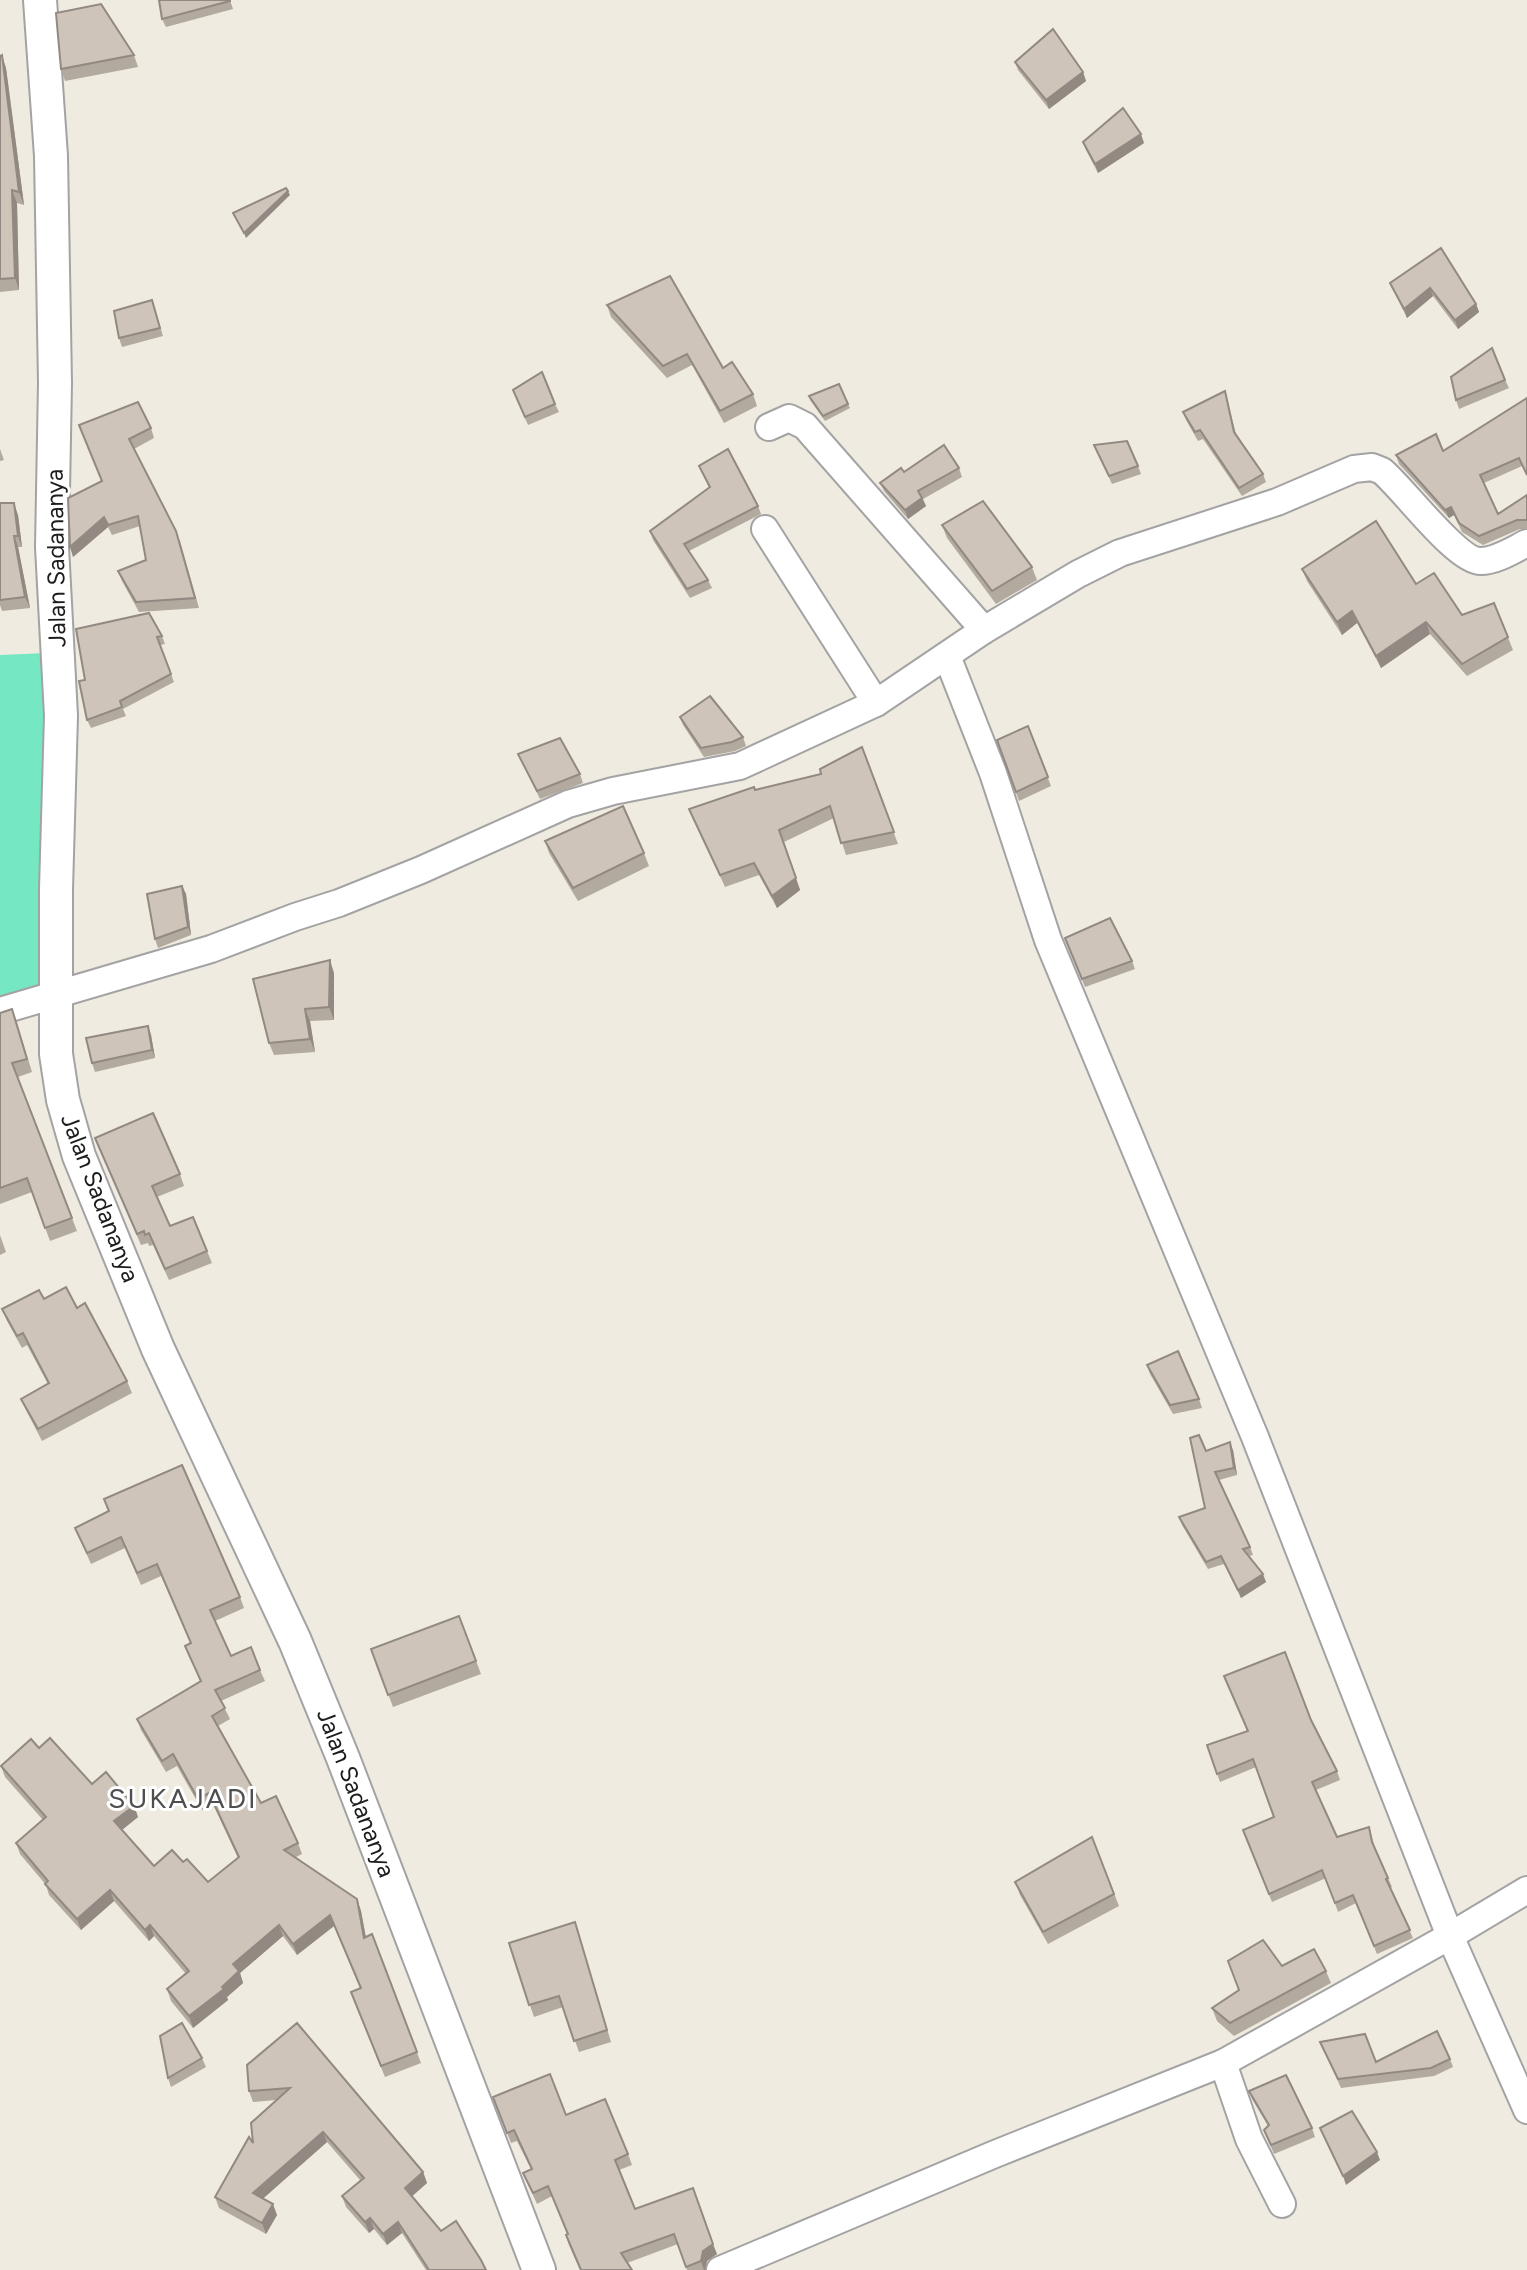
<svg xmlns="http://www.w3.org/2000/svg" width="1527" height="2270" font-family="Figtree,sans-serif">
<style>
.pitch{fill:#75e7c3}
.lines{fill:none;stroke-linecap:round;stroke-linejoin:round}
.minor-casing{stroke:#a3a3a3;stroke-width:30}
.tertiary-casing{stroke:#a3a3a3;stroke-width:36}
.minor{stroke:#fff;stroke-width:26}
.tertiary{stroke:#fff;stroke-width:32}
.wall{fill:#b2a99f}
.shaded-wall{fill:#918982}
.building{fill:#cfc4b9;stroke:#918982;stroke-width:2}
.labels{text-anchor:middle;stroke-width:6;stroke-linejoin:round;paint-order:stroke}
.street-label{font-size:24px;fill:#1c1c1c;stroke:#fff}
.quarter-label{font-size:28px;letter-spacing:2px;fill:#4f4f4f;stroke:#fff}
</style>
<rect width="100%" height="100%" fill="#efebe0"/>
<!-- pitch -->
<polygon class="pitch" points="48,653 39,995 0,1004 0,655"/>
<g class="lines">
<defs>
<g id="minor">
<polyline points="769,427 789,418 805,426 984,630"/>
<polyline points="765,529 876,703"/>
<polyline points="947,656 993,773 1048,940 1255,1437 1450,1936 1527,2110"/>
<path d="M 0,1011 L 211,949 L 295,917 L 339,903 L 421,870 L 568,804 L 613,791 L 740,766 L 876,703 L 984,630 L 1078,574 L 1120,553 L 1277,502 L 1354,469 L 1372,467 L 1382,471 C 1403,488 1457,562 1481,561 C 1496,561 1513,550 1527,543"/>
<polyline points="1223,2063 1249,2139 1282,2204"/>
<polyline points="720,2270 995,2154 1223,2063 1450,1936 1527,1890"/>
</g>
<polyline id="tertiary" points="40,0 51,156 55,383 52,547 61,716 56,889 56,1054 63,1100 79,1156 158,1349 295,1641 343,1758 539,2270"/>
</defs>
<!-- minor casing -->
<use href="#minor" class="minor-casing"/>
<!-- tertiary casing -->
<use href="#tertiary" class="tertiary-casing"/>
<!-- minor -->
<use href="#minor" class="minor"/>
<!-- tertiary -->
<use href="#tertiary" class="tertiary"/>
</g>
<!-- wall -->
<g class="wall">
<polygon points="230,0 233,9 166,27 162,19"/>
<polygon points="134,55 138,67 65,81 61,69"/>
<polygon points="0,56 6,68 24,205 17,203 19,290 0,292"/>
<polygon points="1015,62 1083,72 1086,81 1049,109 1018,70"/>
<polygon points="1083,142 1144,143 1098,173 1086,150"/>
<polygon points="1441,248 1476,304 1479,312 1458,329 1433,296 1407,318 1390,283"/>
<polygon points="152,300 163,336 122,347 119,338"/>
<polygon points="607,305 723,368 753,394 757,406 724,423 692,365 667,378 611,317"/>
<polygon points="1505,380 1509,388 1459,409 1456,400"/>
<polygon points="1225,391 1236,434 1263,474 1266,482 1242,496 1203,439 1198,441 1186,420 1183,412"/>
<polygon points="809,396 848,404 850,408 825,421 810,400"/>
<polygon points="516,398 555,404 559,412 528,425"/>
<polygon points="1527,398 1527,476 1522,466 1484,483 1498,514 1527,495 1527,529 1520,529 1483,545 1462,532 1454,515 1449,518 1399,464 1396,455 1443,451"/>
<polygon points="79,425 151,428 154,438 134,449 180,541 199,608 139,612 122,581 118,571 146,560 140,526 112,535 108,527 73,557 102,481"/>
<polygon points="1094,445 1138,466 1141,474 1112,484"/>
<polygon points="0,449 4,460 0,461"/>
<polygon points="699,466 758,506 761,514 689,551 708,580 712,588 690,598 653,540 650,531 709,488"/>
<polygon points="959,468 962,477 923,499 926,506 908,519 884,491 880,483 904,472"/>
<polygon points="0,503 18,515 22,547 18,547 30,608 2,611 0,605"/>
<polygon points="942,525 1032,567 1037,580 996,604 947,538"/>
<polygon points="1302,569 1416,584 1462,615 1494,603 1513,650 1467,676 1430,634 1381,668 1357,623 1342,635 1307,581"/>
<polygon points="76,629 162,636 165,644 160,645 174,682 123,709 126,716 91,728 87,720 85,680"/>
<polygon points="680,717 743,737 746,746 735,751 704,757 683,725"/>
<polygon points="1028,726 1051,786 1019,801 997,740"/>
<polygon points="862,747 898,844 846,855 834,818 784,842 800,890 777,908 759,875 725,887 689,809 755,790 821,774"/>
<polygon points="518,754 580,774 583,783 540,799"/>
<polygon points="545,841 644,853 649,866 578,901 549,853"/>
<polygon points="182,886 186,894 191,935 158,948 155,939"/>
<polygon points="1065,938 1132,961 1135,969 1085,987"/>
<polygon points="334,973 334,1020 310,1021 315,1052 274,1055 269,1043"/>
<polygon points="0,1013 17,1023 32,1072 18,1077 77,1231 50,1241 32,1192 0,1204"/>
<polygon points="148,1026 151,1035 155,1058 95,1072 92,1063"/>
<polygon points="95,1138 180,1174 184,1186 157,1197 170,1226 207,1251 212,1263 169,1280 153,1245 149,1246 148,1243 141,1245"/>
<polygon points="0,1235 6,1252 0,1255"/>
<polygon points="44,1299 77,1308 127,1381 132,1393 42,1441 26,1410 21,1399 48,1384 27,1345 22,1348 7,1321 2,1309"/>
<polygon points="1147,1365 1199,1399 1202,1408 1173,1414 1150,1374"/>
<polygon points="1233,1450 1237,1475 1219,1480 1250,1547 1253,1555 1249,1556 1266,1582 1241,1598 1224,1564 1208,1569 1182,1525 1179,1517 1205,1508 1206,1451"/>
<polygon points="104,1499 240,1597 244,1608 215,1621 231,1656 260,1670 265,1681 221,1701 230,1719 218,1726 261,1803 298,1843 302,1854 296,1857 357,1899 361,1911 366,1937 372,1934 421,2063 385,2077 355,2003 360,1988 334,1926 297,1955 283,1936 240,1973 243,1983 227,1997 228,2000 193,2028 171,2001 167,1989 186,1974 154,1936 149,1941 114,1901 81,1930 49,1895 46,1885 20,1854 16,1843 43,1820 5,1777 1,1766 39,1748 92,1784 134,1806 138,1817 122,1830 154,1866 183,1862 208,1882 238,1858 213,1804 202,1810 177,1766 166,1772 141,1730 137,1719 200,1681 185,1646 191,1644 161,1576 141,1585 125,1548 91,1564 75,1528 108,1511"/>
<polygon points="459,1616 481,1674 393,1707 371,1649"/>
<polygon points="1224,1676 1311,1720 1337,1771 1340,1780 1316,1790 1337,1837 1369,1827 1375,1848 1392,1887 1390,1888 1413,1938 1377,1954 1356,1903 1338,1912 1326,1878 1272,1902 1243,1830 1274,1817 1256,1767 1220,1782 1207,1745 1248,1731"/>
<polygon points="1092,1837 1119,1906 1048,1944 1020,1895 1015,1882"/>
<polygon points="575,1922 611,2042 579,2052 563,2007 534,2017 509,1943"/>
<polygon points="1282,1966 1326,1971 1331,1983 1234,2036 1217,2021 1212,2008"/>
<polygon points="297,2023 423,2172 427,2183 412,2196 441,2231 486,2270 426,2270 402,2233 387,2245 374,2229 369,2233 346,2207 342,2196 360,2180 327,2142 263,2198 277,2215 266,2234 219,2208 215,2197 253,2143 276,2100 253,2102 249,2091"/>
<polygon points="1320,2042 1376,2062 1450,2059 1453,2067 1434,2076 1341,2088"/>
<polygon points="202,2058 206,2067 171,2087 168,2078"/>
<polygon points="1249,2091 1312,2128 1315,2137 1274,2154 1264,2130 1268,2126 1252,2099"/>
<polygon points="493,2097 566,2115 628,2154 632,2165 619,2170 635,2209 717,2254 707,2261 705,2270 687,2270 678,2244 627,2263 632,2270 580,2270 569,2245 566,2235 567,2234 552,2196 537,2204 523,2173 531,2169 517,2141 511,2143"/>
</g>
<!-- shaded-wall -->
<g class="shaded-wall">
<polygon points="2,55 6,68 24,205 19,192"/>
<polygon points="1083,72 1086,81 1049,109 1046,100"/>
<polygon points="1141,134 1144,143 1098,173 1095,164"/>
<polygon points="12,190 17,203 19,290 15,278"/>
<polygon points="288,191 290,195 246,238 244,233"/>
<polygon points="1430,288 1433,296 1407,318 1404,309"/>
<polygon points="1476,304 1479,312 1458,329 1455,320"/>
<polygon points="922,498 926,506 908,519 905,510"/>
<polygon points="14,503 18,515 22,547 18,536"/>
<polygon points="1451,507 1454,515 1449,518 1445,510"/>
<polygon points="104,517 108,527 73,557 70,547"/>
<polygon points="14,536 18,547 30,608 25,597"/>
<polygon points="1352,611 1357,623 1342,635 1337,622"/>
<polygon points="1426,622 1430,634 1381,668 1376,656"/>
<polygon points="779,830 800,890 777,908 772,896"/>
<polygon points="182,886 186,894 191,935 188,927"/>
<polygon points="330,960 334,973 334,1020 329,1007"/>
<polygon points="305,1009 310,1021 315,1052 310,1039"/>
<polygon points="148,1026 151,1035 155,1058 152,1050"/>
<polygon points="1230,1442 1233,1450 1237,1475 1234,1468"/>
<polygon points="1263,1574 1266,1582 1241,1598 1238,1590"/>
<polygon points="134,1806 138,1817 118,1833 114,1821"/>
<polygon points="110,1890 114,1901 81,1930 77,1919"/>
<polygon points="357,1899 361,1911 368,1950 364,1938"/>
<polygon points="330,1915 334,1926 297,1955 293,1944"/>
<polygon points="150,1925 154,1936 149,1941 145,1930"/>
<polygon points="279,1925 283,1936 240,1973 243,1983 227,1997 228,2000 193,2028 189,2016 233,1964"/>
<polygon points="323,2132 327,2142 257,2204 253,2193"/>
<polygon points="1377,2152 1380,2160 1346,2185 1343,2176"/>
<polygon points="423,2172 427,2183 409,2199 405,2188"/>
<polygon points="273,2204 277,2215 266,2234 262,2223"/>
<polygon points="370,2218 374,2229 369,2233 365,2222"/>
<polygon points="398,2222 402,2233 387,2245 383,2234"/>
<polygon points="713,2244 717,2254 707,2261 705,2270 704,2270 701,2261 703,2251"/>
</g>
<!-- building -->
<g class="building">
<polygon points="159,0 230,0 230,1 162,19"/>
<polygon points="101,4 134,55 61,69 56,13"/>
<polygon points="1053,29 1083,72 1046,100 1015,62"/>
<polygon points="2,55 19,192 12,190 15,278 0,279 0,56"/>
<polygon points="1123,108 1141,134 1095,164 1083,142"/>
<polygon points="286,188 288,191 244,233 233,213"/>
<polygon points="1441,248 1476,304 1455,320 1430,288 1404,309 1390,283"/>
<polygon points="670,276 723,368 732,362 753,394 720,411 687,354 663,366 607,305"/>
<polygon points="152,300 160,328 119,338 114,311"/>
<polygon points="1492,348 1505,380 1456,400 1451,377"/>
<polygon points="542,372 555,404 525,417 513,390"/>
<polygon points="839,384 848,404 823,416 809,396"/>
<polygon points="1225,391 1234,432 1263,474 1239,488 1200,430 1195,432 1183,412"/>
<polygon points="1527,398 1527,475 1519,458 1480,475 1498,514 1527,495 1527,520 1517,520 1479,536 1459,523 1451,507 1445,510 1396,455 1436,434 1443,451"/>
<polygon points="138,402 151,428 129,439 176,531 195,598 136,602 118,571 146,560 138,516 108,525 104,517 70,547 68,498 102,481 79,425"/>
<polygon points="1127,441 1138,466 1109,476 1094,445"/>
<polygon points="944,445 959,468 918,491 922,498 905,510 880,483 901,468 904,472"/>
<polygon points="728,449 758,506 684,544 708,580 687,589 650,531 710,487 699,466"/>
<polygon points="983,501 1032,567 992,591 942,525"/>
<polygon points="0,503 14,503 18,536 14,536 25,597 0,600"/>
<polygon points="1376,521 1416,584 1434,573 1462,615 1494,603 1508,637 1462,664 1426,622 1376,656 1352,611 1337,622 1302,569"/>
<polygon points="149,613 162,636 157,637 171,674 120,701 122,707 87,720 79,681 85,680 76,629"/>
<polygon points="710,696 743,737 732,742 701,748 680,717"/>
<polygon points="1028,726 1048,777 1016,792 997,740"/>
<polygon points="560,738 580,774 537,791 518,754"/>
<polygon points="862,747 894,832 841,843 830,806 779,830 796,878 772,896 754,863 720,875 689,809 754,787 755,790 821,774 820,769"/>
<polygon points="623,806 644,853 573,888 545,841"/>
<polygon points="182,886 188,927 155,939 147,894"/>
<polygon points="1110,918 1132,961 1082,979 1065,938"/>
<polygon points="330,960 329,1007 305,1009 310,1039 269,1043 253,979"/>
<polygon points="12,1009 27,1059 12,1063 72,1218 45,1228 27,1178 0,1188 0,1013"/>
<polygon points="148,1026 152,1050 92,1063 86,1038"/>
<polygon points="153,1113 180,1174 152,1186 170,1226 193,1217 207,1251 165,1269 149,1233 145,1235 144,1231 137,1234 95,1138"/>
<polygon points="66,1287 77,1308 85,1303 127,1381 38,1429 21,1399 49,1383 23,1333 17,1336 2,1309 39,1290 44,1299"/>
<polygon points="1178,1351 1199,1399 1170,1405 1147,1365"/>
<polygon points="1199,1435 1206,1451 1230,1442 1234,1468 1215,1472 1250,1547 1243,1549 1263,1574 1238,1590 1221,1556 1206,1562 1179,1517 1205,1508 1190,1438"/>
<polygon points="182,1465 240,1597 210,1610 231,1656 251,1647 260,1670 215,1690 225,1708 212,1716 261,1803 276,1796 298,1843 284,1850 357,1899 364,1938 372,1934 417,2052 381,2066 351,1992 361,1988 330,1915 293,1944 279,1925 233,1964 239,1971 222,1987 224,1989 189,2016 167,1989 189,1971 150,1925 145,1930 110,1890 77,1919 45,1884 48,1881 16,1843 46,1817 1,1766 31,1739 39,1748 50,1738 92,1784 106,1772 134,1806 114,1821 154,1866 172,1850 183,1862 187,1859 208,1882 239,1857 209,1793 198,1799 173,1754 162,1761 137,1719 201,1681 185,1646 191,1643 157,1564 137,1573 121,1537 87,1553 75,1528 109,1511 104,1499"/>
<polygon points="459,1616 476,1661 388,1695 371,1649"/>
<polygon points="1285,1652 1311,1720 1337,1771 1312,1782 1337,1837 1369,1827 1372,1842 1388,1878 1386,1879 1410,1930 1374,1946 1353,1895 1335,1903 1322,1870 1269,1894 1243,1830 1274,1817 1253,1759 1217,1774 1207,1745 1248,1731 1224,1676"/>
<polygon points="1092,1837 1114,1894 1043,1932 1015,1882"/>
<polygon points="575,1922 607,2030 574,2041 559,1996 529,2005 509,1943"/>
<polygon points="1263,1940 1282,1966 1314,1949 1326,1971 1230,2023 1212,2008 1239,1990 1228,1961"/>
<polygon points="182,2023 202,2058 168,2078 160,2036"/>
<polygon points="297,2023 423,2172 405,2188 441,2231 456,2221 481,2260 486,2270 429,2270 398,2222 383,2234 370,2218 365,2222 342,2196 364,2178 323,2132 253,2193 273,2204 262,2223 215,2197 249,2137 253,2143 251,2123 290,2088 249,2091 247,2065"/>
<polygon points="1437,2031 1450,2059 1431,2068 1338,2079 1320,2042 1365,2034 1376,2062"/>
<polygon points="550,2074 566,2115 605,2099 628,2154 615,2160 635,2209 693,2188 713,2244 703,2251 701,2261 686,2267 674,2234 621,2253 632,2270 581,2270 566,2235 568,2234 548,2186 533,2193 523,2173 532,2169 514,2130 507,2133 493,2097"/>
<polygon points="1286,2075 1312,2128 1271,2145 1264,2130 1269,2125 1249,2091"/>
<polygon points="1352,2111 1377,2152 1343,2176 1320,2128"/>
</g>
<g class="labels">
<!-- street labels -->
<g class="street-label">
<text transform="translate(56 558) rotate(-91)" y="8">Jalan Sadananya</text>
<text transform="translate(100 1198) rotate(69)" y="8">Jalan Sadananya</text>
<text transform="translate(356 1793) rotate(69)" y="8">Jalan Sadananya</text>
</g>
<!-- quarter labels -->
<g class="quarter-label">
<text x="183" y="1808">SUKAJADI</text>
</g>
</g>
</svg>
